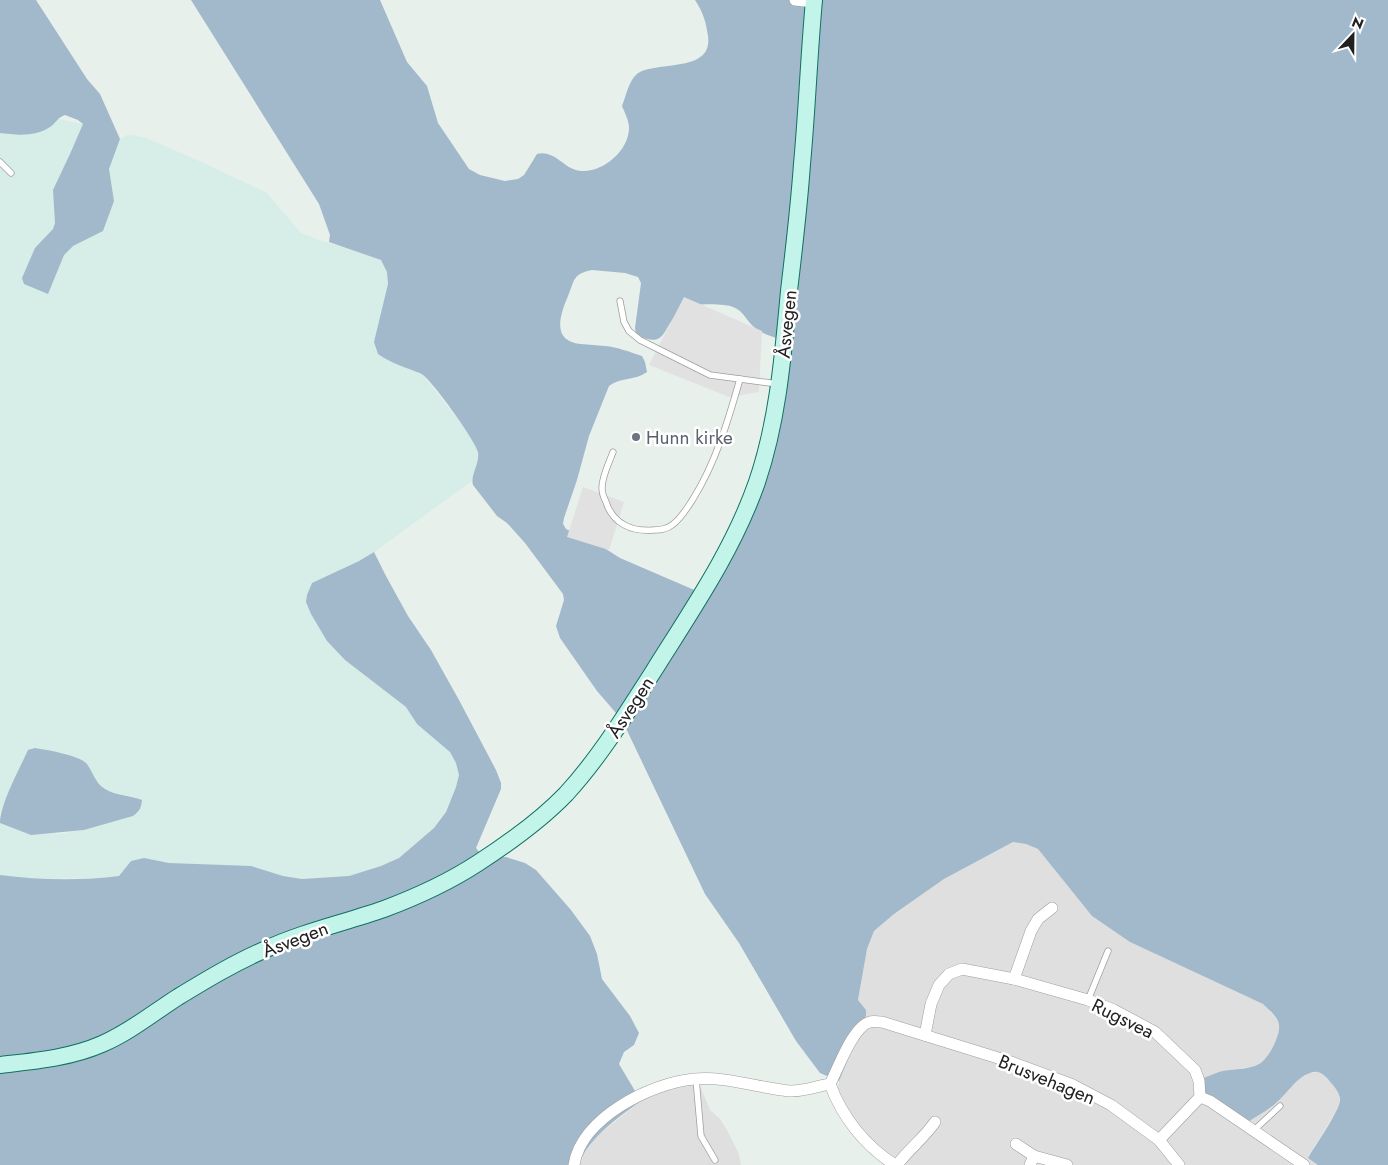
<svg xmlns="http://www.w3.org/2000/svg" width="1388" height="1165" font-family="Jost,sans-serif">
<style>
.residential{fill:#dedfde}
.farmland{fill:#d6ede8}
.forest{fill:#a1b9cb;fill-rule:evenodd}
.parking{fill:#e1e1e1}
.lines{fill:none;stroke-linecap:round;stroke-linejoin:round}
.lane-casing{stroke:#9e9e9e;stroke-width:7}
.street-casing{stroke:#9e9e9e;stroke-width:12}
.secondary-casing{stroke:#107061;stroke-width:18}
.lane{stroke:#fff;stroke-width:5.5}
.street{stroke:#fff;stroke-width:11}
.secondary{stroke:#c2f4ea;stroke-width:16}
.worship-dot{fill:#6b7280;stroke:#fff;stroke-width:2}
.labels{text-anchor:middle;stroke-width:5;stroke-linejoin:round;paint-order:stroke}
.street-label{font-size:19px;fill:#212121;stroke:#fff}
.worship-label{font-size:19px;fill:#5b616d;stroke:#fff;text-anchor:start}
</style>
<rect width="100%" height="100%" fill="#e8f0ec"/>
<!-- residential -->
<g class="residential">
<polygon points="1013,842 1026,844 1038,849 1092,916 1130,942 1263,1004 1277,1019 1280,1025 1280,1032 1275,1044 1264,1061 1252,1067 1220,1072 1276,1103 1298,1079 1310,1073 1317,1072 1323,1074 1332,1083 1339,1095 1340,1101 1335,1113 1308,1157 1318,1165 889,1165 892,1157 882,1148 855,1129 836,1096 839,1081 866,1016 866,1010 858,1000 867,949 874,931 894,914 944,879"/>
<polygon points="694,1083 700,1086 710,1110 720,1119 727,1130 739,1154 741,1165 578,1165 582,1157 597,1136 641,1101 674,1085"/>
</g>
<!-- farmland -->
<polygon class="farmland" points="0,107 112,130 73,246 103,231 114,201 109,169 120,139 127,135 133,135 146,138 195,159 267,193 301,233 325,242 363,253 381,260 387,272 388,284 384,304 388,361 423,375 468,432 477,449 479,456 477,469 472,481 374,552 359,561 341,569 327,641 345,660 406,707 417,724 450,752 456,763 459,775 456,787 446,812 434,828 399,858 381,866 349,876 302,879 169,863 144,858 131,861 119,876 106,878 27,879 0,875 0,822 58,834 84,830 133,816 139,812 142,801 135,797 116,794 104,789 95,779 85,762 67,755 35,748 17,774 0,813"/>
<!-- forest -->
<g class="forest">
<path d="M 0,0 L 36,0 L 87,79 L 100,94 L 120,139 L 109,169 L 114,201 L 103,231 L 73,246 L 64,255 L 48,294 L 24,284 L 22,278 L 35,248 L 53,229 L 55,223 L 53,190 L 70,154 L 83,124 L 78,120 L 65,115 C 58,117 56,123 50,127 C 35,137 17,135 0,133 Z"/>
<path d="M 191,0 L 380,0 L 407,62 L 427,86 L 438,123 L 469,169 L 480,175 L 505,181 L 518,179 L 524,175 L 537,154 C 555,149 565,171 582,171 C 604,172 629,150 629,128 C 629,121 625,113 622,106 C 626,96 629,80 637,74 C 656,60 713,74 708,36 C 706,22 703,12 695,0 L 1388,0 L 1388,1165 L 1318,1165 L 1308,1158 C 1316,1144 1337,1115 1340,1101 C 1341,1093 1332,1084 1327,1078 C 1322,1073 1317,1070 1310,1073 C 1295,1078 1288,1093 1276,1103 C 1267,1111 1255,1117 1245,1124 L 1198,1097 L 1201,1079 C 1207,1077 1213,1074 1219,1072 C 1233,1068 1254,1071 1264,1060 C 1269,1055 1274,1046 1276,1040 C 1284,1021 1276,1017 1263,1004 L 1130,942 L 1092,916 L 1038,849 L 1026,844 L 1013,842 L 944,879 L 894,914 L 874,931 L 867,949 L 858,1000 L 866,1010 L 866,1016 L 839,1081 L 820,1073 L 796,1041 L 739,943 L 705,894 L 622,720 L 597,691 L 560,638 L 556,626 L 564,600 L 563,594 L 525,543 L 507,523 L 497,516 L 473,485 C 470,475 480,464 478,452 C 475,440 433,382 423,375 C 419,372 413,371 409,369 C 398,365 388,361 378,354 L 374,342 L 388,284 L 387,272 L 381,260 L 329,242 L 330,235 L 319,204 ZM 592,270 L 625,273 L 638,277 L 641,283 L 635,328 L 636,334 C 667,351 662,327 679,312 C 689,303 711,304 724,305 C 743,307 743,317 754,327 C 760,333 771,336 779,339 L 758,491 L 727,564 L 715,588 L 711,593 L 704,593 L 692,589 L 620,558 L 598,544 L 566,529 L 563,524 L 564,518 L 577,480 L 589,436 L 609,386 C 620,377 635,381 647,372 L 645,362 L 642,356 C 630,352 617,347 605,346 C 597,345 589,345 581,344 C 551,341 560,315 568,296 C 575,279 573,274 592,270 Z"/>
<path d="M 374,552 L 386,576 L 408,616 L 431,650 L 459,700 L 496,770 L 501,783 L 501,789 L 476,848 L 480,853 L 492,857 L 506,857 L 525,863 L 536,870 L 571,910 L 590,936 L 597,954 L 602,979 L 630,1016 L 639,1033 L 634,1045 L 624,1052 L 619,1064 L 641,1101 C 616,1119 591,1136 578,1165 L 0,1165 L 0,875 C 37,880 81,881 119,876 L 131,861 L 144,858 L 169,863 L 251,866 L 283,876 L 302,879 L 349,876 L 381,866 L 399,858 L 434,828 L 446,812 L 456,787 L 459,775 L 456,763 L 450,752 L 417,724 L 406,707 L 345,660 L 327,641 L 311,614 L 306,602 L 307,595 L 312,583 L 359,561 Z"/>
<path d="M 35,748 C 47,750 79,755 87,764 C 93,772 95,783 105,789 C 116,796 130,795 142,800 C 141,808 140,811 133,816 L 84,830 L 31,835 L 0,823 C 0,804 20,768 28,750 Z"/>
</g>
<!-- parking -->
<g class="parking">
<polygon points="684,297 762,331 759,392 729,397 649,365"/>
<polygon points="583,487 624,502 609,550 567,537"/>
</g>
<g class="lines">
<defs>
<g id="lane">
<polyline points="0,162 11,173"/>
<polyline points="620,301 624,322 629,331 640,340 710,375 740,379"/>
<path d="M 613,452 C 609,463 602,476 602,488 C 602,493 604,498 606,502 C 613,524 632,532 654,530 C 660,530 667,529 672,525 C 681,519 687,508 693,499 C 716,462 728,421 740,379 L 778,384"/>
<polyline points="1088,1000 1108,951"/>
<polyline points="696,1079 701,1136 715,1160"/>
<polyline points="1253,1131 1280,1106"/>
</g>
<g id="street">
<polyline points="795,0 814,2"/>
<polyline points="1014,979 1031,931 1038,919 1052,908"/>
<polyline points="925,1035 931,1004 939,985 949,974 962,969 1014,979 1088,1000 1114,1010 1155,1032 1195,1070 1199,1081 1200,1097 1159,1140"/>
<path d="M 830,1084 C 842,1117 865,1146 895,1165"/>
<polyline points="1200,1097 1210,1101 1304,1165"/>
<polyline points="1016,1144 1034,1156"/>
<path d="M 574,1165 C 581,1118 651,1083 694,1079 C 726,1076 758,1088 789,1091 C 802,1092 817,1086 830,1084 C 838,1069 853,1026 870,1022 C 873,1021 878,1022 882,1022 L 1011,1062 L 1073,1085 L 1111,1105 L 1159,1140 L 1179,1165"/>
<path d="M 897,1165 C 909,1149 924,1138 935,1122"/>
<polyline points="1030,1165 1034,1156 1067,1165"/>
</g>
<path id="secondary" d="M 0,1065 C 35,1061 70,1058 102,1044 C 130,1032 153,1013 178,997 C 206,980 234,963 264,950 C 302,932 344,923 384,909 C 416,897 449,882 478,863 C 509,843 540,821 566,794 C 600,757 626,714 653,672 C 691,611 733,551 757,482 C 778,420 783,356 789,291 C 794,249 799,207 802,164 C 807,110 809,55 814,0"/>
</defs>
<!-- lane casing -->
<use href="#lane" class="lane-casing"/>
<!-- street casing -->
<use href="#street" class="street-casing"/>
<!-- secondary casing -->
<use href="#secondary" class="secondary-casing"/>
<!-- lane -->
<use href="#lane" class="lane"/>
<!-- street -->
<use href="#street" class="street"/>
<!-- secondary -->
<use href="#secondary" class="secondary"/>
</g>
<!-- markers -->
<circle class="worship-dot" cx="636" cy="437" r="5"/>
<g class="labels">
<!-- street labels -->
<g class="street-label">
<text transform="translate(786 324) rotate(-84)" y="7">Åsvegen</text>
<text transform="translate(630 707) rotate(-57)" y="7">Åsvegen</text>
<text transform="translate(295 939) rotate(-21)" y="7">Åsvegen</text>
<text transform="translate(1123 1018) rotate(26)" y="7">Rugsvea</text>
<text transform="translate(1047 1079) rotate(22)" y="7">Brusvehagen</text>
</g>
<!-- worship labels -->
<g class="worship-label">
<text x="646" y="444">Hunn kirke</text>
</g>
</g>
<!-- north arrow -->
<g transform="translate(1353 35) rotate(22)" stroke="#ffffff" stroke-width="4" paint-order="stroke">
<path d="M0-4L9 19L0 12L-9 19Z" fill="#212121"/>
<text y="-8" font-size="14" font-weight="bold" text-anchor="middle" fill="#212121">N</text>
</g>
</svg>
